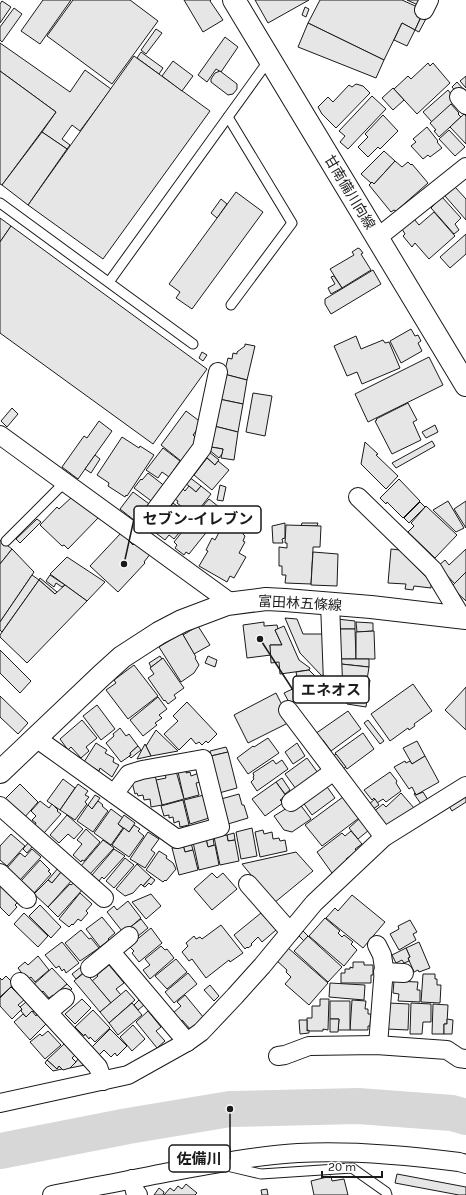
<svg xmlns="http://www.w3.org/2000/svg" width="466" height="1195" font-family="Karla,'Noto Sans JP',sans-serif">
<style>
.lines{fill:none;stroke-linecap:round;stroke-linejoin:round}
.river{stroke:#d7d7d7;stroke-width:36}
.building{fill:#e6e6e6;stroke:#1a1a1a}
.lane-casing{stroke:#1a1a1a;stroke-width:11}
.street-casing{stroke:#1a1a1a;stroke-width:20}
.secondary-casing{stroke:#1a1a1a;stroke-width:24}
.lane{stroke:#fff;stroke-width:9}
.street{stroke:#fff;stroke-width:18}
.secondary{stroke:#fff;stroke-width:22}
.labels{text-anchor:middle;stroke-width:3;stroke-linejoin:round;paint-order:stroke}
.street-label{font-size:14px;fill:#1a1a1a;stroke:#fff}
.leader{fill:none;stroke:#1a1a1a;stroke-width:1.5}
.callout-dot{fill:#1a1a1a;stroke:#fff;stroke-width:1.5}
.callout{fill:#fff;stroke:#1a1a1a;stroke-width:1.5}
.callout-label{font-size:15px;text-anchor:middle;font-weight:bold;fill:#1a1a1a}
</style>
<rect width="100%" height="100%" fill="#fff"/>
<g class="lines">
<!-- river -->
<polyline class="river" points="0,1151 128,1126 230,1109 358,1106 452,1113 466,1117"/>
</g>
<!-- building -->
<g class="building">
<polygon points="43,0 71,0 40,44 21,31"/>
<polygon points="73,0 130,0 158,21 112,84 47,36"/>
<polygon points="184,0 211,0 210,1 223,20 203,32"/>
<polygon points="255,0 309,0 268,23"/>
<polygon points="320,0 402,0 424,10 415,30 402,23 384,60 308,23"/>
<polygon points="407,0 421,0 418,5"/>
<polygon points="2,1 11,7 0,23 0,4"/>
<polygon points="305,7 309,9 306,17 302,15"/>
<polygon points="14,8 22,14 2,42 0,40 0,27"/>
<polygon points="423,13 428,15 419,32 415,30"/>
<polygon points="308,23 384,60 376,78 298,47"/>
<polygon points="402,23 415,30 407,46 394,40"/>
<polygon points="156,29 162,33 146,54 141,50"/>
<polygon points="225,37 238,47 221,72 216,69 207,82 198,75"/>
<polygon points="0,43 70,92 85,70 111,89 80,131 72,125 62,139 70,145 67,149 42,132 56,112 0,71"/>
<polygon points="141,52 163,68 159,74 137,58"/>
<polygon points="134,56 210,111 103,259 28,205"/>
<polygon points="173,61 193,76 182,91 162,76"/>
<polygon points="428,63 430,66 433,63 450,83 417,114 394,89 408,76 411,79"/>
<polygon points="0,71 56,112 2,185 0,184"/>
<polygon points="220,71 237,84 237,89 233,94 228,95 211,82 211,79 215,73"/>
<polygon points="466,76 466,88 460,81"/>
<polygon points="457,82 465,91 460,96 452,87"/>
<polygon points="356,84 363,86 370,93 336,128 322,114 318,107 328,97 333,102 349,85 352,87"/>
<polygon points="393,88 404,100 393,110 382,98"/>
<polygon points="448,90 454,98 454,102 432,122 423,112"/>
<polygon points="372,96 386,109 348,149 340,142 345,136 339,131"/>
<polygon points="451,104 459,113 458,114 461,117 439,137 434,131 436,130 430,123"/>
<polygon points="464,114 466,116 466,144 450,127"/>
<polygon points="383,115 398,131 380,149 378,147 368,157 358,147 368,137 365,134"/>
<polygon points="427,127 438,141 437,142 442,148 430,157 428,155 423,159 411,146 416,142 413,139"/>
<polygon points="449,130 465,147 455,156 439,139"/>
<polygon points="42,132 67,149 28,205 2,185"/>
<polygon points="384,151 395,161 374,184 372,182 371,183 361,174"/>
<polygon points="395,161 402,167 408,162 411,165 412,164 428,183 396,211 394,210 391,212 369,185 372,182 374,184"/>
<polygon points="455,187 466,199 466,220 445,196"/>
<polygon points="236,192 263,212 192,309 176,298 180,292 169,284"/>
<polygon points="442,197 461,218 455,224 459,230 454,234 431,208"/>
<polygon points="221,199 227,204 217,218 211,213"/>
<polygon points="434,212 455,236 429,259 415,243 412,247 403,236 405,234 402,229 414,219 419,225"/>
<polygon points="0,218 11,226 0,242"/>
<polygon points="11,226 207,369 153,444 0,333 0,242"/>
<polygon points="466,234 466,254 450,268 440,257"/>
<polygon points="358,248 360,249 363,253 361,254 371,270 342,288 330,269 354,255 352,252"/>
<polygon points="373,270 381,284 331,314 325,304 325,299"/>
<polygon points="334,276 342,288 331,294 328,288 335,284 331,277"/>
<polygon points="411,329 415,336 418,335 421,341 418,343 422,351 401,363 390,341"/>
<polygon points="356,336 361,349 383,340 385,343 389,342 400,368 362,384 357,372 347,376 334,346"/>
<polygon points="245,344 255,346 247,380 224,374 228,358 232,359 233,353 237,354 237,352 245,346"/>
<polygon points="202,352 207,355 203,361 199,358"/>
<polygon points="429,357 443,385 368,422 355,394"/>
<polygon points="224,374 247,380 243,404 219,399"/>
<polygon points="253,393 272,396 265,436 246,432"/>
<polygon points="219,399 243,404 238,432 214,426"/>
<polygon points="408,403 417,420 413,422 421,440 392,454 375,421 377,420 376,419"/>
<polygon points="12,408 18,414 7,427 1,421"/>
<polygon points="186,411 202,423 193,435 197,439 181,461 161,445"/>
<polygon points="99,421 112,431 78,479 62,467 84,436 87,438"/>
<polygon points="435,425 438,432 426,438 422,432"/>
<polygon points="214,426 238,432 234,460 221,458 223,449 211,447"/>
<polygon points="122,437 139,448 140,446 154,455 127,496 126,495 125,497 108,486 109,483 97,475"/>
<polygon points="432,441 435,446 396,468 392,463"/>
<polygon points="365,442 378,454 376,455 398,476 386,489 361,464"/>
<polygon points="211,447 223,449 222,454 219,458 208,449"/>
<polygon points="163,448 180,461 169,477 162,472 158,478 146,470"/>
<polygon points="209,452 219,460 215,465 205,456"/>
<polygon points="95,455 100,459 91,473 85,469"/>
<polygon points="207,458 215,465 218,461 229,470 212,490 194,475"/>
<polygon points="148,473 166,487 154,503 134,488 141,479 142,480"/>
<polygon points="189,477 201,486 196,492 184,482"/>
<polygon points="399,479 420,501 403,518 387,502 386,504 380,498"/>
<polygon points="220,485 226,487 223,501 217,500"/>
<polygon points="189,486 196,492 201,486 211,494 194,516 177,503 178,501 175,499 183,489 185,491"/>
<polygon points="133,492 152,506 139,524 120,509"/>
<polygon points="73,496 99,517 68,549 64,545 62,546 40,525 57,507 59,509"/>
<polygon points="209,499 219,507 213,516 202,507"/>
<polygon points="448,501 464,528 456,532 433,510"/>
<polygon points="466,501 466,528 454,509"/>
<polygon points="420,502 425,507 409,523 404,518"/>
<polygon points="173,503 192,517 174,539 169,535 165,540 152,530 158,523 156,521 162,513 164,515"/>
<polygon points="426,506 457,535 435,558 408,532 414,526 411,523"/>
<polygon points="202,507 217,519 189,554 186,552 184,555 175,548 177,545 174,542"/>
<polygon points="37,519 41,522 20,543 16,539"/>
<polygon points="226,519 245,530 243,534 245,536 243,541 245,542 239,553 246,557 234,578 230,576 227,582 199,566 208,551 206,550 212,538 215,540"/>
<polygon points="285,523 285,538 282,539 283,543 273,543 272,526"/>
<polygon points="302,523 318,523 317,526 301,526"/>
<polygon points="286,525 321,526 320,547 313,547 313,549 311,584 285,583 286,575 282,575 282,566 279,566 279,547 287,548 287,543 285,543"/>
<polygon points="121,533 133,545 137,540 151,553 144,562 145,563 118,592 90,566"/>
<polygon points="0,540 12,549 0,564"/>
<polygon points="12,549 34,572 0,622 0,564"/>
<polygon points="391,549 400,550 431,582 431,588 414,586 413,590 405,589 406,584 388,583"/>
<polygon points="466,549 466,572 455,584 438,566 445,560 449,565"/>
<polygon points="313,552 338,554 337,586 311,585"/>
<polygon points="67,557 105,582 87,601 50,574"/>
<polygon points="466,572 466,601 451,587"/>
<polygon points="32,575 39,580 2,632 0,630 0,622"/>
<polygon points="50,575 65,585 62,587 56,583 54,587 46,581"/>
<polygon points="40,578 57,592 55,594 39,580"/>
<polygon points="39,580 55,594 65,585 87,601 27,663 0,637 0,635"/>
<polygon points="285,618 297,619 303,634 325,634 327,670 322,676 300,653"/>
<polygon points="337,619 355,621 355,629 337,629"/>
<polygon points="264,622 264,626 277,625 278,629 275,630 282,645 270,645 271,655 247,658 243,625"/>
<polygon points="356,622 373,623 373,631 357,632"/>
<polygon points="198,626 210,645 194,654 183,635"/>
<polygon points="284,626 299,660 310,668 309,670 280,674 279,662 271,663 270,645 282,645 275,630"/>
<polygon points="337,629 355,629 356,659 338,659"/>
<polygon points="374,631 375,659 356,659 356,632"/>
<polygon points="182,633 196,657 195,658 199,665 194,673 181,682 159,647"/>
<polygon points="0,650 31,681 20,693 0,673"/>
<polygon points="160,656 162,659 151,667 149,663"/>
<polygon points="208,656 217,660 215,667 205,663"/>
<polygon points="163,658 184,688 174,695 176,698 168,704 165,700 164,701 148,678 154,674 150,668"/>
<polygon points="341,659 369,659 369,667 341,664"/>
<polygon points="341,664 369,667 367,680 340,677"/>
<polygon points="134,665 158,696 128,719 106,690 116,683 114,680"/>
<polygon points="309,670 323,684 290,704 284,693 299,686 296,672"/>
<polygon points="347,677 370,680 366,707 347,704 349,690 345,690"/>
<polygon points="413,684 432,711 414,724 415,726 409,730 408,728 390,741 371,714"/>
<polygon points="466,687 466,730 445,710"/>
<polygon points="276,693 284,709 288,723 248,743 234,715"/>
<polygon points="0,696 28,723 18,734 0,717"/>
<polygon points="158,697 167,709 159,715 162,718 155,723 157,725 143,736 130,720"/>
<polygon points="187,702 217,734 208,743 206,741 202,745 199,742 196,744 191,738 179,750 164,734 178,721 173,716"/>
<polygon points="97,705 115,729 101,740 83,716"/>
<polygon points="348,711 361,729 331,751 323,740 321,742 315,734"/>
<polygon points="82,720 97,738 86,747 89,751 81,758 71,747 68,750 60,739"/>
<polygon points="368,720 384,741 380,744 364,723"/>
<polygon points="120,728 126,736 129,734 138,746 130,753 131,755 121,762 106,743 114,736 113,734"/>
<polygon points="156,730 178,751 151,756 146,746"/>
<polygon points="363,733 374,749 347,769 335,753"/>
<polygon points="268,738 279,753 248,774 237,758 253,746 254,747"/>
<polygon points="417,741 425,756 412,764 403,748"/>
<polygon points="96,743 107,750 105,753 114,758 113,762 119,765 112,777 100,768 99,771 84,762"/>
<polygon points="297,743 305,756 293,764 285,752"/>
<polygon points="145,744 151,756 137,759"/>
<polygon points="138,746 141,750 131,758 129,756 131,755 130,753"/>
<polygon points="226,747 228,752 211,756 210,751"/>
<polygon points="228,752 237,788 219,793 211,756"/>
<polygon points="336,754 346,767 341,770 332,757"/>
<polygon points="425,756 439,782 416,795 412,787 409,789 394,767 405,761 406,763 410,761 412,764"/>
<polygon points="307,758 318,773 296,789 285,774"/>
<polygon points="273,760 276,764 282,760 288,769 257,791 251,782 254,779 253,777 254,776 253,773"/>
<polygon points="186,770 186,773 190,772 191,776 199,773 201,782 196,783 199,795 184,799 178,772"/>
<polygon points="176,771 184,799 162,805 156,780 166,778 165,774"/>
<polygon points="390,772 397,781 396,783 401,791 386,802 383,799 377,803 374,798 372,800 364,790"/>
<polygon points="155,775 162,805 151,807 150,799 144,800 143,795 138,796 137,793 135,794 132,782"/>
<polygon points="282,778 290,790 285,794 276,782"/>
<polygon points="63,779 75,788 60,810 47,801"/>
<polygon points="276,782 286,796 280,800 283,803 265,816 252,799"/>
<polygon points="20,784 38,802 24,818 5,799"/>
<polygon points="78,784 88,791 85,795 89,797 85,802 87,804 75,820 60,810"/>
<polygon points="325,784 335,798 312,815 302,801"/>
<polygon points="423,792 428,800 421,804 414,794 415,793 416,795"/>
<polygon points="466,792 466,802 452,811 447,803"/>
<polygon points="401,793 414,808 388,827 381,820 372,813 383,804 386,807"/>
<polygon points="239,794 242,805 244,805 248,818 228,824 221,799"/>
<polygon points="95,795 100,798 92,809 88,805"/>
<polygon points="204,795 209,818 190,824 184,800"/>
<polygon points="343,797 359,818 322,846 305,825"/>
<polygon points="375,799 379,805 373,809 369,804"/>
<polygon points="183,800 189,825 180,827 179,821 174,823 173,817 169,818 169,815 164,816 161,806"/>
<polygon points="40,801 49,808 52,804 58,810 57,811 61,814 44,833 35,825 36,823 32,820 36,816 31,811"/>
<polygon points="98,801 103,805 102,806 108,811 93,832 77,821 88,805 92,809"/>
<polygon points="299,803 311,819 292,832 284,830 274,816 287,808"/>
<polygon points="111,809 123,818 118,824 123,828 111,845 94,833"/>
<polygon points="67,815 83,829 74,839 68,834 59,843 50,835"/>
<polygon points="124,815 135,823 129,832 118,824"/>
<polygon points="360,818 369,830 358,839 349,828"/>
<polygon points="134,825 140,829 138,831 144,836 129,857 112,845 124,828 129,832"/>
<polygon points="252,828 257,856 241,859 236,832"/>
<polygon points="86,829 100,842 84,861 82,860 81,862 73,855 82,844 77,840"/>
<polygon points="263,830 264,834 272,832 273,839 279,838 280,841 285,840 287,851 260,857 255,832"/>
<polygon points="351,831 362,844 355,849 357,851 346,859 348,861 332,873 317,852 342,833 345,836"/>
<polygon points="148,832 159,839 151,850 155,853 145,868 130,859"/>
<polygon points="234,833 235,840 228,841 227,835"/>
<polygon points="11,834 25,846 7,866 0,860 0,846"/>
<polygon points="227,835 228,841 235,840 239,861 220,865 214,837"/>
<polygon points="213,837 214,845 208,847 206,839"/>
<polygon points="206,839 208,847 215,845 219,865 199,870 193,842"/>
<polygon points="103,840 114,848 90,874 81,866"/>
<polygon points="29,842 33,846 27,853 23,849"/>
<polygon points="191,843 193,850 185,852 183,845"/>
<polygon points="183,845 185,852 193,850 198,870 179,875 172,848"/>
<polygon points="32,849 41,857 20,880 7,868 20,853 25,857"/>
<polygon points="114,849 125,856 104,879 102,877 99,881 92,875"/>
<polygon points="159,851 167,856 166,858 173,863 176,869 166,881 165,880 163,882 146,870"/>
<polygon points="296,852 313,871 274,903 242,864"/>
<polygon points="125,858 134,865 114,888 106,881"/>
<polygon points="40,860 50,870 48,871 51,874 34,893 21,881"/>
<polygon points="137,864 151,877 143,886 141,884 133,893 125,896 116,889"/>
<polygon points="59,867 62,871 52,883 48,880"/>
<polygon points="62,871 72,880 48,907 34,894 48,880 52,883"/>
<polygon points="212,873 217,878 223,873 237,889 212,910 194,889"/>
<polygon points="151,877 155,880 151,885 149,883 145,887 143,886"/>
<polygon points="75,882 83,889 58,917 48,907 70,884 71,885"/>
<polygon points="0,885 18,902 15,905 17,907 9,916 0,907"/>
<polygon points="80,893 92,904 86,911 88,913 81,921 78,919 73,925 72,924 69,927 59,919"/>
<polygon points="151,894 161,906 146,919 132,902"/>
<polygon points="352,895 385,922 363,948 326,918 335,908 338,911"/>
<polygon points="128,901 141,918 127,930 125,928 122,931 107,912 114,906 117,910"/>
<polygon points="40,905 61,927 51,938 29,916"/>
<polygon points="24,913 48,936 38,947 14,924"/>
<polygon points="261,913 276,930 262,942 258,937 251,944 252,945 248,948 247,947 245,949 234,935"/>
<polygon points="102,917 115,933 108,939 109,940 100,947 86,929"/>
<polygon points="325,918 340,931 338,933 342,937 344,935 353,942 351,944 357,950 344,966 309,936"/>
<polygon points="141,919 148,928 137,937 129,928"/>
<polygon points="410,920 417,932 413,934 416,940 399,950 390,934 399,929 398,926"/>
<polygon points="221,925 243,953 230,962 229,960 206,978 192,959 189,961 182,952 188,946 186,943 194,936 196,939 200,937 202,939"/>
<polygon points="151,928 162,943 139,962 132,953 134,951 129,946"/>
<polygon points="301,929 308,936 304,941 297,934"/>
<polygon points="81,930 89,939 91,938 99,948 80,961 65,943"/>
<polygon points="308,936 342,967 328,982 294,951"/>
<polygon points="62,942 79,963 66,973 64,969 62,971 59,966 56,968 45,955"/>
<polygon points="419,942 430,968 419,972 418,970 414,972 408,958 410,957 406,948"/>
<polygon points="161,946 165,950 167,949 174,958 150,979 143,970 150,965 145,959"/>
<polygon points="287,947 328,983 309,1005 285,984 291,977 286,972 287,970 276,960"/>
<polygon points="406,948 410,957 408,958 409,961 404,963 402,960 396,963 392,955"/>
<polygon points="38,956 49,970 35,982 31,977 27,980 18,968 25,962 28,965"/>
<polygon points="176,959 187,972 167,989 155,976"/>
<polygon points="353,962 364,962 364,965 373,965 373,975 371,975 371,983 341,983 341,973 345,973 345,969 350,969 350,967 353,968"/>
<polygon points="109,965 124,983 116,989 121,995 111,1003 92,981 98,976 97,975"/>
<polygon points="81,967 85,971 76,979 72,974"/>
<polygon points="52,968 67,984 54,996 53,995 49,998 43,991 40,994 32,986"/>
<polygon points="85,972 111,1003 100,1012 74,981"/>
<polygon points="188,973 197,984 174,1003 165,992"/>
<polygon points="423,974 435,974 435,979 437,979 437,985 441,985 440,1003 421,1002"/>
<polygon points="6,976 14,984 0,997 0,978 2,980"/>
<polygon points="394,981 418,982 417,990 420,990 420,1002 398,1001 399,994 393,993"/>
<polygon points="330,983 365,985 364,1000 329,997"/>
<polygon points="67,984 72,989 65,995 60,990"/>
<polygon points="210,985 219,996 214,1001 204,990"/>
<polygon points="11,987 24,1000 18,1005 22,1009 12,1019 0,1006 0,998"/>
<polygon points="126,990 135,1000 109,1023 100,1012"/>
<polygon points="185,995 204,1018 191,1030 182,1020 179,1023 172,1014 181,1006 177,1002"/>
<polygon points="82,999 91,1008 75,1024 65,1014"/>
<polygon points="320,999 329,999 328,1030 323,1029 323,1031 307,1031 307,1018 312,1018 312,1006 320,1006"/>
<polygon points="139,1000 144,1005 138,1010 134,1005"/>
<polygon points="352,1000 366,1001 365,1009 368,1009 368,1014 371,1014 370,1026 368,1026 368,1030 350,1030"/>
<polygon points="330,1001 350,1001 350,1030 338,1030 339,1019 330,1019"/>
<polygon points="26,1002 34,1011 26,1017 21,1011 22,1009 20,1007"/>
<polygon points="132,1003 142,1015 118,1035 109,1023"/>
<polygon points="389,1003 409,1004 408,1030 387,1029"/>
<polygon points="411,1003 431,1004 431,1022 423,1022 422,1034 410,1034"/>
<polygon points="433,1004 448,1005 447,1024 444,1024 444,1034 432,1034"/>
<polygon points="93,1010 110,1028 95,1042 90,1037 89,1039 85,1034 84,1036 75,1027"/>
<polygon points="32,1011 36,1016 37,1014 46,1024 30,1040 14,1022 23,1014 26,1017"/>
<polygon points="148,1011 161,1027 156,1031 165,1041 157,1048 136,1022"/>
<polygon points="330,1019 339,1019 338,1032 330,1032"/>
<polygon points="447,1019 453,1020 452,1034 444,1034 444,1024 447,1024"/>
<polygon points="299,1020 307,1020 307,1031 309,1030 309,1033 300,1034"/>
<polygon points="133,1025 145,1039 132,1051 120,1037"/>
<polygon points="110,1029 127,1046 117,1056 115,1053 111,1057 104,1050 98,1056 91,1048"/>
<polygon points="48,1031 61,1045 45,1059 30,1042 40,1034 42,1036"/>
<polygon points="64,1044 75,1055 72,1058 76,1062 70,1068 63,1070 59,1066 57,1069 47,1060"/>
<polygon points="78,1059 85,1065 70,1068 76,1062"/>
<polygon points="47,1060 57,1069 59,1066 62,1069 53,1071 45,1063"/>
<polygon points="397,1174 466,1187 466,1195 459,1195 395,1183"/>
<polygon points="331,1176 332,1181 344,1179 348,1195 314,1195 311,1181"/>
<polygon points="186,1184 197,1193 195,1195 164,1195 170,1188 174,1191 178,1186 182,1189"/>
<polygon points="159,1188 164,1192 163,1195 154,1195"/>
<polygon points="267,1189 268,1195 262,1195 261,1190"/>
</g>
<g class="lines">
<defs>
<g id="lane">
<polyline points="228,117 292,223 231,305"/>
<polyline points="0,203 193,344"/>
<polyline points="109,282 269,60"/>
<polyline points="6,541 65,482"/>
<polyline points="227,1166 261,1174 352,1168 386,1192 387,1195"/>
</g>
<g id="street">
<polyline points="424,10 429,0"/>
<polyline points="459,97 466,105"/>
<polyline points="377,238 466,167"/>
<polyline points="0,435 231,603"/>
<polyline points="358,497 433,570 462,618"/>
<polyline points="137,535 202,448 218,372"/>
<polyline points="330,603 333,682"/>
<polyline points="288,710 384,837"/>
<polyline points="36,738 177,839 220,827 203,759 142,770 129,774 114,794"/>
<polyline points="291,802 334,771"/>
<polyline points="0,806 104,898"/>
<polyline points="0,873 27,899"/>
<polyline points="248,884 290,932"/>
<polyline points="377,945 382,955 384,968 378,1045"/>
<polyline points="111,952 187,1042"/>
<polyline points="90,968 129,936"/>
<polyline points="383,972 404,973"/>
<polyline points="20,982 98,1067 103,1081"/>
<polyline points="48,1012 65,998"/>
<polyline points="278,1056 285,1055 309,1046 376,1045 447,1050 459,1058 466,1059"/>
<polyline points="0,1103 128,1075 187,1042 201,1032 235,996 262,966 314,903 384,837 466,786"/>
<polyline points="132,1179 135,1191 138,1195"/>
<path d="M 52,1195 C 86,1188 120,1182 154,1175 C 202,1166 250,1156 298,1153 C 352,1150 405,1155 459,1162 L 466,1164"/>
</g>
<g id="secondary">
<polyline points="234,0 466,385"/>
<polyline points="0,772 101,676 122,657 159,633 182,621 227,604 266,599 285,600 371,607 466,618"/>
</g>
</defs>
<!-- lane casing -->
<use href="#lane" class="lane-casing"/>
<!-- street casing -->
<use href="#street" class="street-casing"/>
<!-- secondary casing -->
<use href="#secondary" class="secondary-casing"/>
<!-- lane -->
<use href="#lane" class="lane"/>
<!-- street -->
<use href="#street" class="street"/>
<!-- secondary -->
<use href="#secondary" class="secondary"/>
</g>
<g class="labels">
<!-- street labels -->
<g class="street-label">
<text transform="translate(350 192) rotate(59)" y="5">甘南備川向線</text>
<text transform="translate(300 603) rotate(3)" y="5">富田林五條線</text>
</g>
</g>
<!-- callouts -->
<path class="leader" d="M124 564L134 519M260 639L293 690M230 1109L230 1159"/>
<g class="callout-dot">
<circle cx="124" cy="564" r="4"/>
<circle cx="260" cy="639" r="4"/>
<circle cx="230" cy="1109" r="4"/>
</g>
<g class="callout">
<rect x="134" y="506" width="127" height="27" rx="4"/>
<rect x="293" y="676" width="76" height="27" rx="4"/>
<rect x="169" y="1145" width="61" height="27" rx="4"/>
</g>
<g class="callout-label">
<text x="198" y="524">セブン-イレブン</text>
<text x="331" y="695">エネオス</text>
<text x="199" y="1164">佐備川</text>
</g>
<!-- scale -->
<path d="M322 1171v6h60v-6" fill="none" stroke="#1a1a1a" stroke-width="2"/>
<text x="328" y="1171" font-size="12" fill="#1a1a1a" stroke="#ffffff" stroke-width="3" paint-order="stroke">20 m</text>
</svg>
